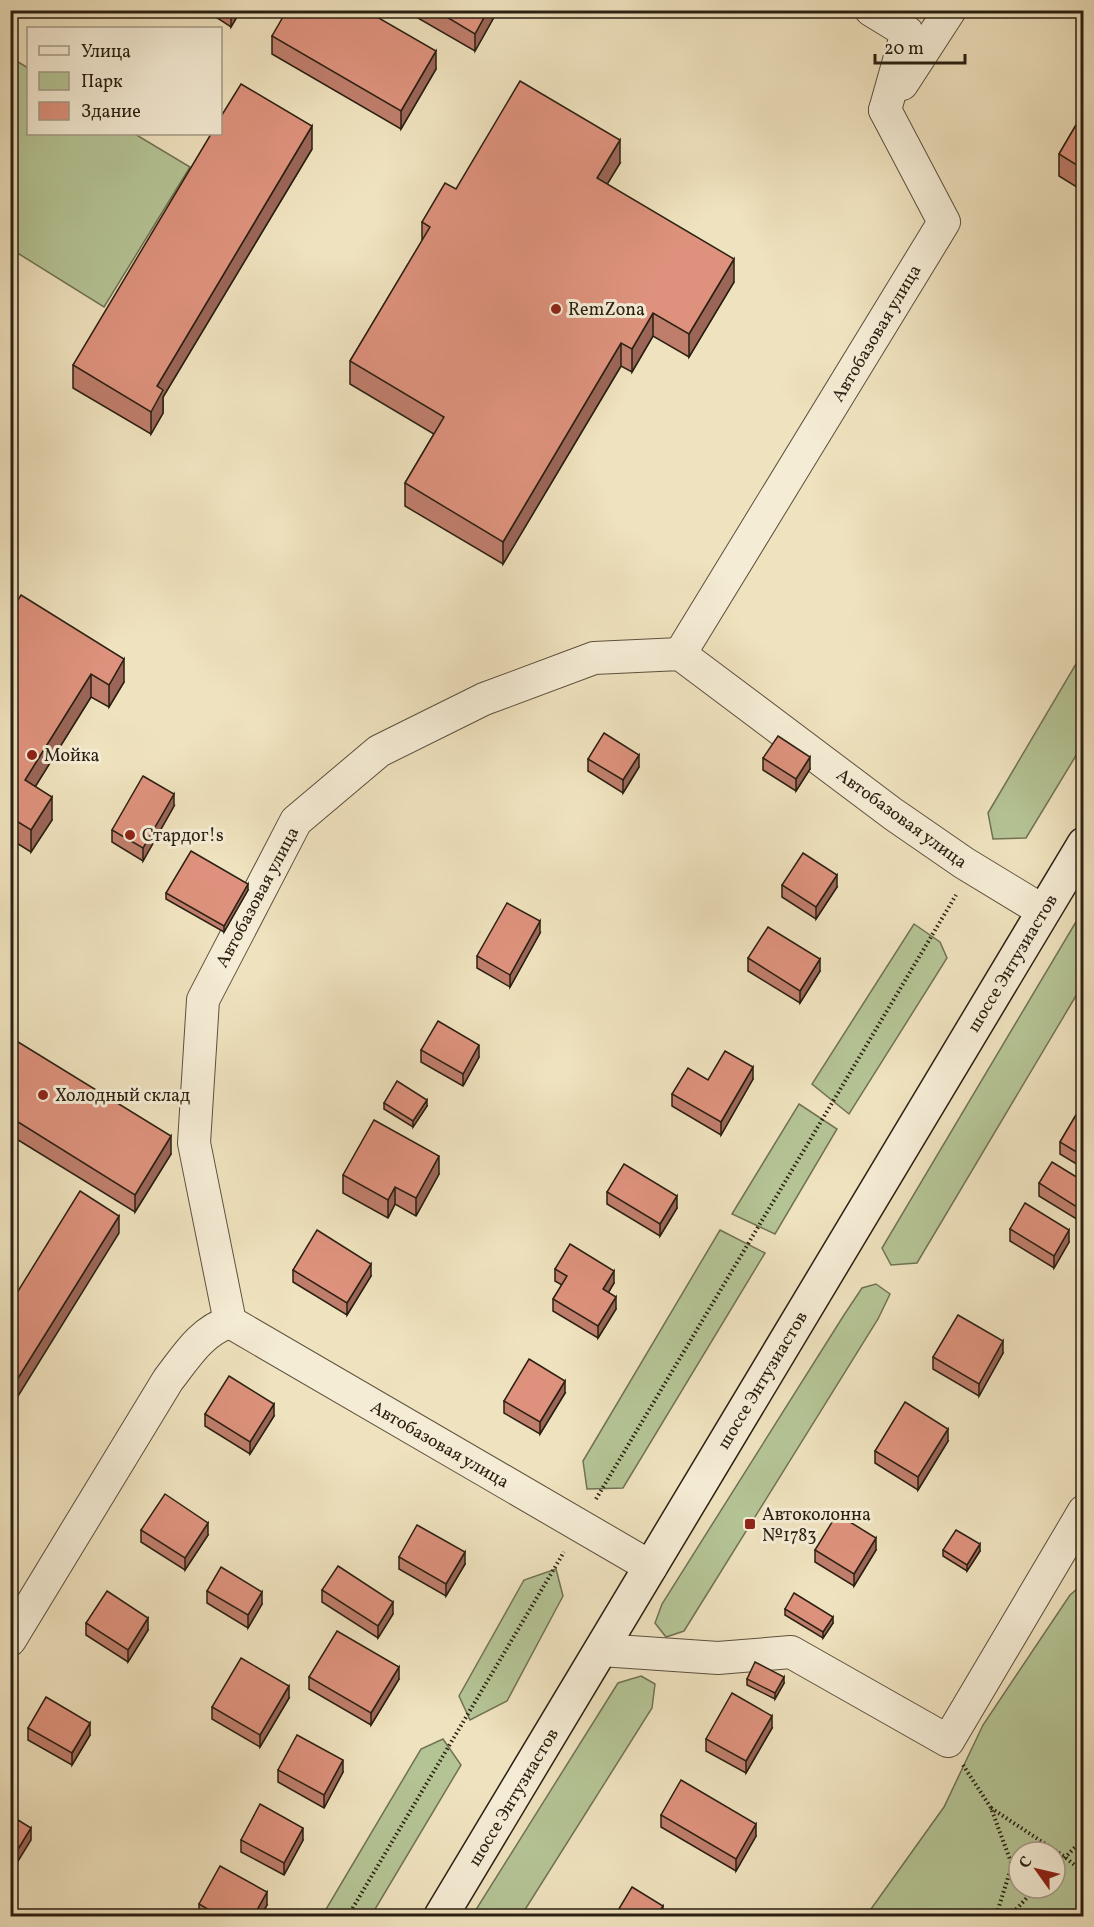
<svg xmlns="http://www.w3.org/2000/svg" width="1094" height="1927" font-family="Vollkorn,serif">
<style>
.green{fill:#b5c495;stroke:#707254;stroke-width:1.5;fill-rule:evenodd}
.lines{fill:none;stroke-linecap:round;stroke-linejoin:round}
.street-casing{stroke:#5c503d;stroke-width:34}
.secondary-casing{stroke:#2b2012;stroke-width:36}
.path{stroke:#2b2012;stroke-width:4;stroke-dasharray:1.5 3;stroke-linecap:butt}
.street{stroke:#f5ecd5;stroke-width:32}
.secondary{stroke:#f5ecd5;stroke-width:33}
.wall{fill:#bf7e6c;stroke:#2b2012;stroke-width:1.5}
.shaded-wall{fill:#9b6658;stroke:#2b2012;stroke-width:1.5}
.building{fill:#de927d;stroke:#2b2012;stroke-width:1.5}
.poi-dot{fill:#8f2418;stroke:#f5ecd5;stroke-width:2}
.labels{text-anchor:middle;stroke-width:6;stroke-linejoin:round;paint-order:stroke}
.poi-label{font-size:18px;fill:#2b2012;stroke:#f5ecd5;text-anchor:start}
.street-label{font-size:18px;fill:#2b2012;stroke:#f5ecd5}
</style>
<rect width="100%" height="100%" fill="#efe2be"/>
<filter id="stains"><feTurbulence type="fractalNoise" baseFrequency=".00333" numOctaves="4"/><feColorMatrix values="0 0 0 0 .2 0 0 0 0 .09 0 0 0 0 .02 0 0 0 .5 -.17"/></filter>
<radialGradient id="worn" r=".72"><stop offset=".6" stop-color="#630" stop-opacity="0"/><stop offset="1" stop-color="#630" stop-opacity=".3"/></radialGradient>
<!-- green -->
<g class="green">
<polygon points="10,57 28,68 28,134 135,134 190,167 104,307 11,249"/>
<polygon points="1083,652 1083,744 1026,838 993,839 988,813"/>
<polygon points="1083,910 1083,984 917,1263 891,1265 882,1248"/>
<polygon points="914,924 940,942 947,958 849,1114 812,1084"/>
<polygon points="799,1104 837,1129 775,1234 732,1214"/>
<polygon points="720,1230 765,1253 623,1488 587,1489 583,1461"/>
<polygon points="876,1284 890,1294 878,1319 684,1631 666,1637 655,1623 662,1604 844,1315 862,1288"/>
<polygon points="556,1569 563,1596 507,1701 470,1720 459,1696 524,1580"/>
<path d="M 1083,1584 L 1083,1916 L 866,1916 L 944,1807 L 983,1725 L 1070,1595 ZM 1019,1852 L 1055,1852 L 1055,1888 L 1019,1888 Z"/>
<polygon points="641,1676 655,1684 652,1708 521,1916 472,1916 618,1683"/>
<polygon points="443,1739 461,1765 371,1916 322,1916 421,1749"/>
</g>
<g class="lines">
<defs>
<g id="street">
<polyline points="871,10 907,32 885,110"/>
<polyline points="902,84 950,10"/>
<polyline points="680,654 944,222 885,110"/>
<polyline points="651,1567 230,1322 194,1143 203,1000 296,821 379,751 484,699 594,658 680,654 893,814 964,863 1043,911"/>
<path d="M 10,1640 L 168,1380 C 186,1357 201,1331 230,1322"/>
<polyline points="601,1650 718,1658 791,1652 948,1741 1084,1511"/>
</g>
<polyline id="secondary" points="441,1916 1084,844"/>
</defs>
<!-- street casing -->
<use href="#street" class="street-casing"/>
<!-- secondary casing -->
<use href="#secondary" class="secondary-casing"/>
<!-- path -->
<g class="path">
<polyline points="596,1499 956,895"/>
<polyline points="963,1765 991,1808 1012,1865 996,1916"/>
<polyline points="991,1808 1065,1857 1084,1873"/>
<polyline points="1055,1868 1084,1838"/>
<polyline points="348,1916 564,1552"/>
<polyline points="1010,1916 1036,1888"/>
</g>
<!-- street -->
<use href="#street" class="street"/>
<!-- secondary -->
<use href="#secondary" class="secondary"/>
</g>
<!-- wall -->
<g class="wall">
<polygon points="205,10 241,10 231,27"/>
<polygon points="404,10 498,10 475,51"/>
<polygon points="272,36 436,69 401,129 272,54"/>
<polygon points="1083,113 1083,191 1059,176 1059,154"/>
<polygon points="312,149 163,397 163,413 151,434 73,388 73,365"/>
<polygon points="620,163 607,184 734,282 689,357 653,336 632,372 621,366 503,564 405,506 405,483 434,434 350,384 350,361 422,241 422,222 456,189"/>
<polygon points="10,613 124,682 109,707 91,697 35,787 52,820 31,852 10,839"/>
<polygon points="763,758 810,769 796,791 763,770"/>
<polygon points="588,759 639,767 623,793 588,771"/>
<polygon points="174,806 143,861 112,842 112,830"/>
<polygon points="782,885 837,887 816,919 782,897"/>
<polygon points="248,890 224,932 166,899 166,893"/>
<polygon points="540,933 510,987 477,968 477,956"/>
<polygon points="748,958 820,971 800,1003 748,971"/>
<polygon points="10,1037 171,1154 135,1212 10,1135"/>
<polygon points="421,1050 479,1057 463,1086 421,1062"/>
<polygon points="753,1079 721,1135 672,1106 672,1094 708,1080"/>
<polygon points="384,1103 427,1106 413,1127 384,1109"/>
<polygon points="1083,1103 1083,1168 1060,1154 1060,1142"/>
<polygon points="439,1174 416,1216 395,1204 388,1218 343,1193 343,1175"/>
<polygon points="1083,1181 1083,1223 1039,1196 1039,1183"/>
<polygon points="607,1192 677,1208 660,1236 607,1204"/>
<polygon points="1010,1229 1069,1242 1054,1268 1010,1241"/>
<polygon points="555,1269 614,1283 608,1293 616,1309 598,1338 553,1311 553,1299 562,1285 555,1281"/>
<polygon points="293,1270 371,1276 347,1315 293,1282"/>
<polygon points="1003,1353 979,1396 933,1369 933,1357"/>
<polygon points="565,1393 540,1434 504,1413 504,1401"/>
<polygon points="205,1414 274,1416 250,1454 205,1426"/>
<polygon points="948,1441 918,1490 875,1463 875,1451"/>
<polygon points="141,1530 208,1535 185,1570 141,1542"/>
<polygon points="815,1550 876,1550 854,1586 815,1562"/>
<polygon points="943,1550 980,1551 967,1571 943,1556"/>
<polygon points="399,1557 465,1564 446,1596 399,1569"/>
<polygon points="322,1590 393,1614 378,1638 322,1602"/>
<polygon points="207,1591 262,1604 248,1628 207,1603"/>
<polygon points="785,1609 833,1623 823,1638 785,1615"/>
<polygon points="86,1623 148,1630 128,1662 86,1635"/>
<polygon points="309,1677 399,1679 371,1725 309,1689"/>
<polygon points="747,1679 784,1683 775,1699 747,1685"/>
<polygon points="289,1698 260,1747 212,1719 212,1707"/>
<polygon points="28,1728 90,1735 72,1765 28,1740"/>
<polygon points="772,1728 746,1773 706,1751 706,1739"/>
<polygon points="278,1770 343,1772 324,1808 278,1782"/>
<polygon points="661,1815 756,1836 736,1871 661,1827"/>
<polygon points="241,1840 303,1840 284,1875 241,1852"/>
<polygon points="199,1904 267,1905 260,1917 199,1917"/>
</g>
<!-- shaded-wall -->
<g class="shaded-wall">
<polygon points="233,10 241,10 231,27 231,15"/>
<polygon points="488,10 498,10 475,51 475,34"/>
<polygon points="436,51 436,69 401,129 401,111"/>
<polygon points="312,126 312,149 163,397 163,413 151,434 151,412 157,386"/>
<polygon points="620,140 620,163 597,201 597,178"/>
<polygon points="734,259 734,282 689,357 689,334"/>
<polygon points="653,313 653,336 632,372 632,349"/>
<polygon points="621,343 621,366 503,564 503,542"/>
<polygon points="124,659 124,682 109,707 109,685"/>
<polygon points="91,674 91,697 25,803 25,780"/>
<polygon points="639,755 639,767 623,793 623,780"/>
<polygon points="810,757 810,769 796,791 796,779"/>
<polygon points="174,794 174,806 143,861 143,848"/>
<polygon points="52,797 52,820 31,852 31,830"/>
<polygon points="837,875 837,887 816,919 816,907"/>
<polygon points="248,884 248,890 224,932 224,926"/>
<polygon points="540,921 540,933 510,987 510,975"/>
<polygon points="820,959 820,971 800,1003 800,991"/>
<polygon points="479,1045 479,1057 463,1086 463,1074"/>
<polygon points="753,1067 753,1079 721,1135 721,1122"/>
<polygon points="427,1100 427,1106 413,1127 413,1121"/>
<polygon points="171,1136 171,1154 135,1212 135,1195"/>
<polygon points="439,1156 439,1174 416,1216 416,1198"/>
<polygon points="395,1187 395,1204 388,1218 388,1200"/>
<polygon points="677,1196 677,1208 660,1236 660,1224"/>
<polygon points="119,1216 119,1233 10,1409 10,1391"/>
<polygon points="1069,1230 1069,1242 1054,1268 1054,1256"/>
<polygon points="371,1264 371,1276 347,1315 347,1303"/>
<polygon points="614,1271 614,1283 603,1301 603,1289"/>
<polygon points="616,1297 616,1309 598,1338 598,1326"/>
<polygon points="1003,1341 1003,1353 979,1396 979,1384"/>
<polygon points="565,1381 565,1393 540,1434 540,1422"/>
<polygon points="274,1404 274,1416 250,1454 250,1442"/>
<polygon points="948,1429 948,1441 918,1490 918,1477"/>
<polygon points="208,1523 208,1535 185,1570 185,1558"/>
<polygon points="876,1538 876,1550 854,1586 854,1574"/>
<polygon points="980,1544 980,1551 967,1571 967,1565"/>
<polygon points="465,1552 465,1564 446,1596 446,1584"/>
<polygon points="262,1592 262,1604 248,1628 248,1615"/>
<polygon points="393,1602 393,1614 378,1638 378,1626"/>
<polygon points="833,1617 833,1623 823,1638 823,1632"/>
<polygon points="148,1618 148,1630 128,1662 128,1650"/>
<polygon points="399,1667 399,1679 371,1725 371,1713"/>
<polygon points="784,1677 784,1683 775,1699 775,1693"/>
<polygon points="289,1686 289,1698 260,1747 260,1735"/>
<polygon points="772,1716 772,1728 746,1773 746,1761"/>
<polygon points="90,1723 90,1735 72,1765 72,1753"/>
<polygon points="343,1760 343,1772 324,1808 324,1795"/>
<polygon points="756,1824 756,1836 736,1871 736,1859"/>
<polygon points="31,1828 31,1840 10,1874 10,1862"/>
<polygon points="303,1828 303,1840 284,1875 284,1863"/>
<polygon points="267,1892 267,1905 260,1917 253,1917"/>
<polygon points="663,1906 663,1917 656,1917"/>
</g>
<!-- building -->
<g class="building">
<polygon points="224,10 233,10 231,15"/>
<polygon points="287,10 365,10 436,51 401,111 272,36"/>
<polygon points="435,10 488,10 475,34"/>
<polygon points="520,81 620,140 597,178 734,259 689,334 653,313 632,349 621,343 503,542 405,483 444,417 350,361 430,227 422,222 445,183 456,189"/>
<polygon points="241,84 312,126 157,386 163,390 151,412 73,365 211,134 220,134 220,118"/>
<polygon points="1083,113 1083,169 1059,154"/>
<polygon points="21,595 124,659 109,685 91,674 25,780 52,797 31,830 10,817 10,613"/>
<polygon points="604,733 639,755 623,780 588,759"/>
<polygon points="778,736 810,757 796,779 763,758"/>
<polygon points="143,776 174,794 143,848 112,830"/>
<polygon points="191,851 248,884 224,926 166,893"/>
<polygon points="803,853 837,875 816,907 782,885"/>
<polygon points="507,903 540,921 510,975 477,956"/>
<polygon points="768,927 820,959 800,991 748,958"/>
<polygon points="438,1021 479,1045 463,1074 421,1050"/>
<polygon points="10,1037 171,1136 135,1195 10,1117"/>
<polygon points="725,1051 753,1067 721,1122 672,1094 688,1068 708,1080"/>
<polygon points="397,1081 427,1100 413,1121 384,1103"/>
<polygon points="1083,1103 1083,1156 1060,1142"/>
<polygon points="374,1120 439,1156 416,1198 395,1187 388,1200 343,1175"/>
<polygon points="1052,1162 1083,1181 1083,1211 1039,1183"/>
<polygon points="624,1164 677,1196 660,1224 607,1192"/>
<polygon points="80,1191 119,1216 10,1391 10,1304"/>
<polygon points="1025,1203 1069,1230 1054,1256 1010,1229"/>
<polygon points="317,1230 371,1264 347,1303 293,1270"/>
<polygon points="570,1244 614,1271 603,1289 616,1297 598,1326 553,1299 567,1276 555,1269"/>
<polygon points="958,1315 1003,1341 979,1384 933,1357"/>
<polygon points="529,1359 565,1381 540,1422 504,1401"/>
<polygon points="229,1376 274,1404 250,1442 205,1414"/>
<polygon points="905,1402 948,1429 918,1477 875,1451"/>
<polygon points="165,1494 208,1523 185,1558 141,1530"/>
<polygon points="837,1514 876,1538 854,1574 815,1550"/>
<polygon points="417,1525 465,1552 446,1584 399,1557"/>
<polygon points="956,1530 980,1544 967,1565 943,1550"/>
<polygon points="338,1566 393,1602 378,1626 322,1590"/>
<polygon points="221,1567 262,1592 248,1615 207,1591"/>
<polygon points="107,1591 148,1618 128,1650 86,1623"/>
<polygon points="794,1593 833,1617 823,1632 785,1609"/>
<polygon points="337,1631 399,1667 371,1713 309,1677"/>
<polygon points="241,1658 289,1686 260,1735 212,1707"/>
<polygon points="755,1662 784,1677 775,1693 747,1679"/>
<polygon points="732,1693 772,1716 746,1761 706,1739"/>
<polygon points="46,1697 90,1723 72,1753 28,1728"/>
<polygon points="297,1735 343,1760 324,1795 278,1770"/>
<polygon points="681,1780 756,1824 736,1859 661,1815"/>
<polygon points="260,1804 303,1828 284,1863 241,1840"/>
<polygon points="10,1815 31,1828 10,1862"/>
<polygon points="220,1866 267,1892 253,1917 221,1917 199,1904"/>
<polygon points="632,1887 663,1906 656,1917 614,1917"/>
<polygon points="181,1911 190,1917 178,1917"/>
</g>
<!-- markers -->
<g class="poi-dot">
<circle cx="556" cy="309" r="6"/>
<circle cx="32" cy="755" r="6"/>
<circle cx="130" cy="835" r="6"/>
<circle cx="43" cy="1095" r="6"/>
<rect x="744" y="1518" width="12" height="12" rx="3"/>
</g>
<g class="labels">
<!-- poi labels -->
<g class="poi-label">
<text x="568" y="315">RemZona</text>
<text x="44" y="761">Мойка</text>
<text x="142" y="841">Стардог!s</text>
<text x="55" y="1101">Холодный склад</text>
<text x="762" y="1520">Автоколонна<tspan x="762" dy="21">№1783</tspan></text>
</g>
<!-- street labels -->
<g class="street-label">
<text transform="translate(876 333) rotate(-59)" y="6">Автобазовая улица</text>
<text transform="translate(902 818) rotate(36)" y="6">Автобазовая улица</text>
<text transform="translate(257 897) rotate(-62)" y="6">Автобазовая улица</text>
<text transform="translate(1012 963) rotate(-59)" y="6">шоссе Энтузиастов</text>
<text transform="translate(762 1380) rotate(-59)" y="6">шоссе Энтузиастов</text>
<text transform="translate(440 1444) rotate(30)" y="6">Автобазовая улица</text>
<text transform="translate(513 1797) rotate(-59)" y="6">шоссе Энтузиастов</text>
</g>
</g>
<!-- margin -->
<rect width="1094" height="1927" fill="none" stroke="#efe2be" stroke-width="36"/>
<rect x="12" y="12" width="1070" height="1903" fill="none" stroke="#2b2012" stroke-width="3"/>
<rect x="18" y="18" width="1058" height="1891" fill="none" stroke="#2b2012" stroke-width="1.5"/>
<!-- legend -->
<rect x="27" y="27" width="195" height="108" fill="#f5ecd5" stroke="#a49a87" stroke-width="1.5"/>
<rect x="39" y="46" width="30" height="9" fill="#f5ecd5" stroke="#a49a87" stroke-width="1.5"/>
<text x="81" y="57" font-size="18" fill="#2b2012">Улица</text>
<rect x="39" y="72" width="30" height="18" fill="#b5c495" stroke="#a49a87" stroke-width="1.5"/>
<text x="81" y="87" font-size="18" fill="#2b2012">Парк</text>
<rect x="39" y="102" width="30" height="18" fill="#de927d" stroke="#a49a87" stroke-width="1.5"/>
<text x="81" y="117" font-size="18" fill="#2b2012">Здание</text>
<!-- north arrow -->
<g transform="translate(1037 1870) rotate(304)"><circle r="28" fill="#f5ecd5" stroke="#a49a87" stroke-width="1.5"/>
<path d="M0-4.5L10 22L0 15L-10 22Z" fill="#8f2418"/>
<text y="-9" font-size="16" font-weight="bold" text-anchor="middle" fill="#2b2012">С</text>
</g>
<!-- scale -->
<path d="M875 54v9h90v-9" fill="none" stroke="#2b2012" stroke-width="3"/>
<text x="884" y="54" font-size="18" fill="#2b2012" stroke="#f5ecd5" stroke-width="4.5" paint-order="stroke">20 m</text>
<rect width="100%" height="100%" filter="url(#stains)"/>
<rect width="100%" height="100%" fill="url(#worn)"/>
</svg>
